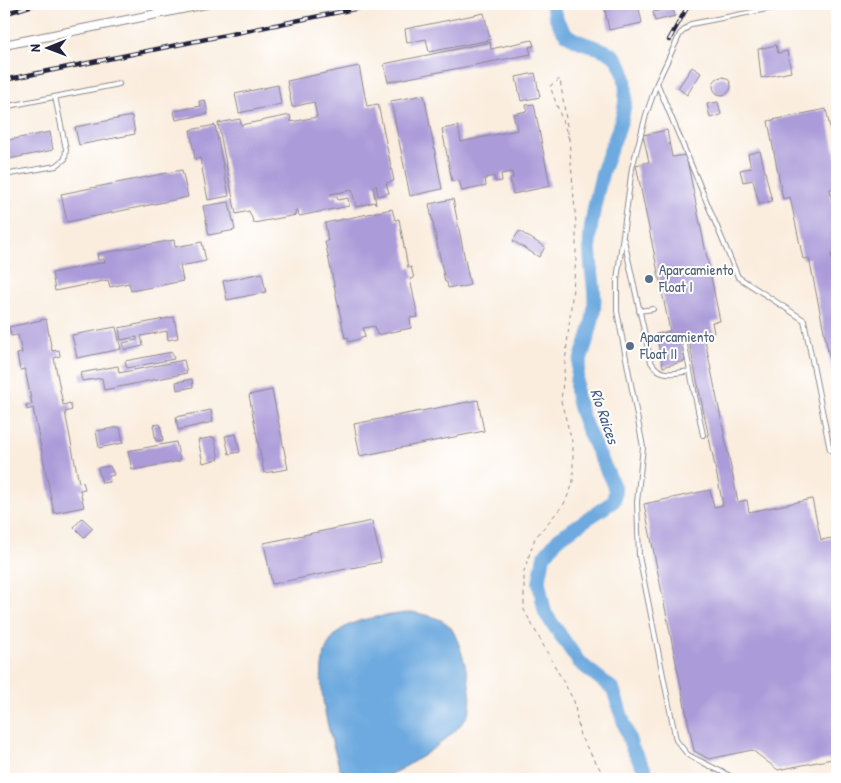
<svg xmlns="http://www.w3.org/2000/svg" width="841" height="783" font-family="'Patrick Hand',sans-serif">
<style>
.water{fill:#6eaadf;stroke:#48668d}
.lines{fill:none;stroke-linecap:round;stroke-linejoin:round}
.river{stroke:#6eaadf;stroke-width:14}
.building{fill:#ab9bd9}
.service-casing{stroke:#8e888c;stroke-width:6}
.minor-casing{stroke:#8e888c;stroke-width:10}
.path{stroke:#8e888c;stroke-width:1;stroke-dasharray:4 4;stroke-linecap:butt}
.service{stroke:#fff;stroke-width:4}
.minor{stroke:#fff;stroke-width:8}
.rail-casing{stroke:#22223b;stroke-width:4.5}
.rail{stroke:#fff;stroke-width:2.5;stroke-dasharray:8;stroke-linecap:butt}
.service-dot{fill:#5c6f8a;stroke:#fff;stroke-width:2}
.labels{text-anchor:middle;stroke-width:4;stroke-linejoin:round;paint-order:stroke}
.service-label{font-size:15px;fill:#4e5e75;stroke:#fff;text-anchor:start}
.water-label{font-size:16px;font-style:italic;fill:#445f85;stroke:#fff}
</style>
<rect width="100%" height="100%" fill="#fff"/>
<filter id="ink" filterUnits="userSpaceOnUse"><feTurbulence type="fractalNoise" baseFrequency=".02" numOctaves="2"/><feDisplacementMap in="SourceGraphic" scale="10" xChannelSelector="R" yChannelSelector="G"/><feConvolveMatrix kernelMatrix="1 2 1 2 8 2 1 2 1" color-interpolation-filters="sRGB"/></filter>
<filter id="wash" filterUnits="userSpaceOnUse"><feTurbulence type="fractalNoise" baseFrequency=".0096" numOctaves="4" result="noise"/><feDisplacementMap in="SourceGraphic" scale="20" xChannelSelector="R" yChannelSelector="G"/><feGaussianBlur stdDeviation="1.12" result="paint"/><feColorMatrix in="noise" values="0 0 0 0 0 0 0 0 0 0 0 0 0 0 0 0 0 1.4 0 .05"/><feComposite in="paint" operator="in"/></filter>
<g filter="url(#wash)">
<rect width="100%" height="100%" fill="#faedde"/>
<!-- water -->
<path class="water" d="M 412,612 C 425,615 443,617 451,628 C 461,642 474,692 470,709 C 465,732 403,771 381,778 C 371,782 354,779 343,779 C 332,740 301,657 342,629 C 361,616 390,616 412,612 Z"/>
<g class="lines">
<!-- river -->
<path class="river" d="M 552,4 C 555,16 559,29 569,36 C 592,52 619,42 625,80 C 630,114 611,143 602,174 C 597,194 591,218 590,238 C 588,264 598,291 593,317 C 589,342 575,364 576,391 C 578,418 604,462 615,489 L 614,501 L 559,538 L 544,556 L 539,583 L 545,613 L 579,662 L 613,689 L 632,748 L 650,779"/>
</g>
<g id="blocks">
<!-- building -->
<g class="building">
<polygon points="604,4 638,4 642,23 609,30"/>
<polygon points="673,8 675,16 655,21 653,12"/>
<polygon points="484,13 490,40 429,52 426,39 407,43 405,29"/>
<polygon points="532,40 534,46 529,47 531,54 388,82 384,64 490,42 491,49"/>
<polygon points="776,45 778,53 787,51 791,72 761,78 758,49"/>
<polygon points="359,66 367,106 378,104 394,181 386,183 389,193 378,196 376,185 373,186 376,204 374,202 356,207 352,190 331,194 331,197 337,196 338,200 348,198 349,206 299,216 298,211 295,211 296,215 254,223 249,211 236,214 218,123 240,119 241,125 290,115 291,122 317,117 314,102 292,107 287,81"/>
<polygon points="692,67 701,73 687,95 678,88"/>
<polygon points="535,73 540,97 521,101 516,77"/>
<circle cx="722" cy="86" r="9"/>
<polygon points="278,85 281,104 239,113 235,94"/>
<polygon points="424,95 442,189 410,196 391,101"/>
<polygon points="205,100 208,114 176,120 174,111 201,106 199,101"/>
<polygon points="718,102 721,115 710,118 707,104"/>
<polygon points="534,104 550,186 513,194 510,178 513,178 512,172 501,174 502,181 495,182 494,176 485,178 486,186 462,191 459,180 452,181 442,129 458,126 461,142 517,130 513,114 527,111 526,105"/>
<polygon points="826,109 837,162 837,188 830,189 837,226 837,252 831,254 837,286 836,390 809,258 803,259 790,197 783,199 768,121"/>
<polygon points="132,116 135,134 79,145 75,127"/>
<polygon points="215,125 229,196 208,200 200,158 195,159 190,130"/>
<polygon points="667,130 672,157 686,155 720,321 712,322 714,333 704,335 738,502 747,500 749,512 812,499 821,540 837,537 837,758 778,770 752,750 709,759 694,751 644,504 710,490 714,507 723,505 688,337 681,338 685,361 663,367 656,334 670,331 636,165 649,162 643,135"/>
<polygon points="50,132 53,150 4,160 4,141"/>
<polygon points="760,151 772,201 759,204 753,180 743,182 740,170 751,168 748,154"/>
<polygon points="182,170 188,197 67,222 61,194"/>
<polygon points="453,199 470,285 458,288 457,286 448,288 447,282 445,282 429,204"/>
<polygon points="229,202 235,230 209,235 203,206"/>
<polygon points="392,209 395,220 399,219 408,268 411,267 414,278 410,279 418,317 410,318 411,328 377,335 375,326 363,328 365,337 349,342 348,337 345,338 325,241 328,241 325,223"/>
<polygon points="519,231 545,247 539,257 513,241"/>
<polygon points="174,240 175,247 202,242 206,261 180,266 183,281 131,291 129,283 110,287 108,280 55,291 52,273 105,262 104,259 98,260 97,254"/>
<polygon points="262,273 266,292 227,300 223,281"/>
<polygon points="174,317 178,338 168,340 167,331 141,336 143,346 125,350 123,343 137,340 137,337 121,340 119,328"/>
<polygon points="46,319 52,351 59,350 60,356 54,358 63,405 70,403 72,410 65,412 79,483 83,482 85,489 80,490 84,507 54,513 33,408 27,410 26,405 32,404 25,369 20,370 17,354 22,353 18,335 11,336 9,327"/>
<polygon points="116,327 121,349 77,358 72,335"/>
<polygon points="172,352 174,359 127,368 125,361"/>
<polygon points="184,360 187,373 104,390 102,378 82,381 80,373 118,366 119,373"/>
<polygon points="192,379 193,387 177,390 176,382"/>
<polygon points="272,390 288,469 264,473 249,395"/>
<polygon points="478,400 484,431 360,456 354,424"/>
<polygon points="211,410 213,422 178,430 176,417"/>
<polygon points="160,424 163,440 156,441 153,425"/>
<polygon points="120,427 123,443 99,448 96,431"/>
<polygon points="236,434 240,452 229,454 225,436"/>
<polygon points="214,437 219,459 203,463 198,440"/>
<polygon points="176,442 180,461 132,470 128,451"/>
<polygon points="110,466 114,475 109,476 110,482 102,483 98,468"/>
<polygon points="82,518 93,528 84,537 74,527"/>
<polygon points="372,521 381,562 272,584 264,543"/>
</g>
</g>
</g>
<g filter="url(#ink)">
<use href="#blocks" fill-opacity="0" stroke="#8e888c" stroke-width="1"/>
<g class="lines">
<defs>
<g id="service">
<polyline points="657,83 738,277 804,320 830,450"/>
<polyline points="4,107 119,84"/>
<polyline points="4,175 56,166 65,159 66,149 55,97"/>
<path d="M 624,240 L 651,362 C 660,378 674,373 690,371 L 684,341"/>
<polyline points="639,311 653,309"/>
<polyline points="690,371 703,435"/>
<polyline points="736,779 688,755 676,740 639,556 637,502 643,447 617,311 617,280 632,168 646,115 657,83 680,34 691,24 793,4"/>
</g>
<polyline id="minor" points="4,45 206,4"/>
</defs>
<!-- service casing -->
<use href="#service" class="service-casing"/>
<!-- minor casing -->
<use href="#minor" class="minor-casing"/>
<!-- path -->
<polyline class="path" points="569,139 550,86 560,79 569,139 576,223 576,260 561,401 573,445 573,484 564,504 535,538 524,571 524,610 574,701 580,736 606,779"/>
<!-- service -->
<use href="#service" class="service"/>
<!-- minor -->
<use href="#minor" class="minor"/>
<defs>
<g id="rail">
<polyline points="4,14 36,4"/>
<polyline points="669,40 689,4"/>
<polyline points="4,80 379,4"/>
</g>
</defs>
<!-- rail casing -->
<use href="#rail" class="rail-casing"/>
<!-- rail -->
<use href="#rail" class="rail"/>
</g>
</g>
<!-- markers -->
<g class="service-dot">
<circle cx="649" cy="279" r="5"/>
<circle cx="630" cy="346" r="5"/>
</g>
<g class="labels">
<!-- service labels -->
<g class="service-label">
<text x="659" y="275">Aparcamiento<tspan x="659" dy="17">Float I</tspan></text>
<text x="640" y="342">Aparcamiento<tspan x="640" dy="17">Float II</tspan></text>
</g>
<!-- water labels -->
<g class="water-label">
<text transform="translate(605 416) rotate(71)" y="6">Río Raices</text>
</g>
</g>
<!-- margin -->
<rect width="841" height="783" fill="none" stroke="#fff" stroke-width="20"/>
<!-- north arrow -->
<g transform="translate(48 48) rotate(269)" stroke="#ffffff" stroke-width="4" paint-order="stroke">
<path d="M0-4L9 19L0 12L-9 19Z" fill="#22223b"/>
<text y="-8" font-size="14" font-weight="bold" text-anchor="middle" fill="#22223b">N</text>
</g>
</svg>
